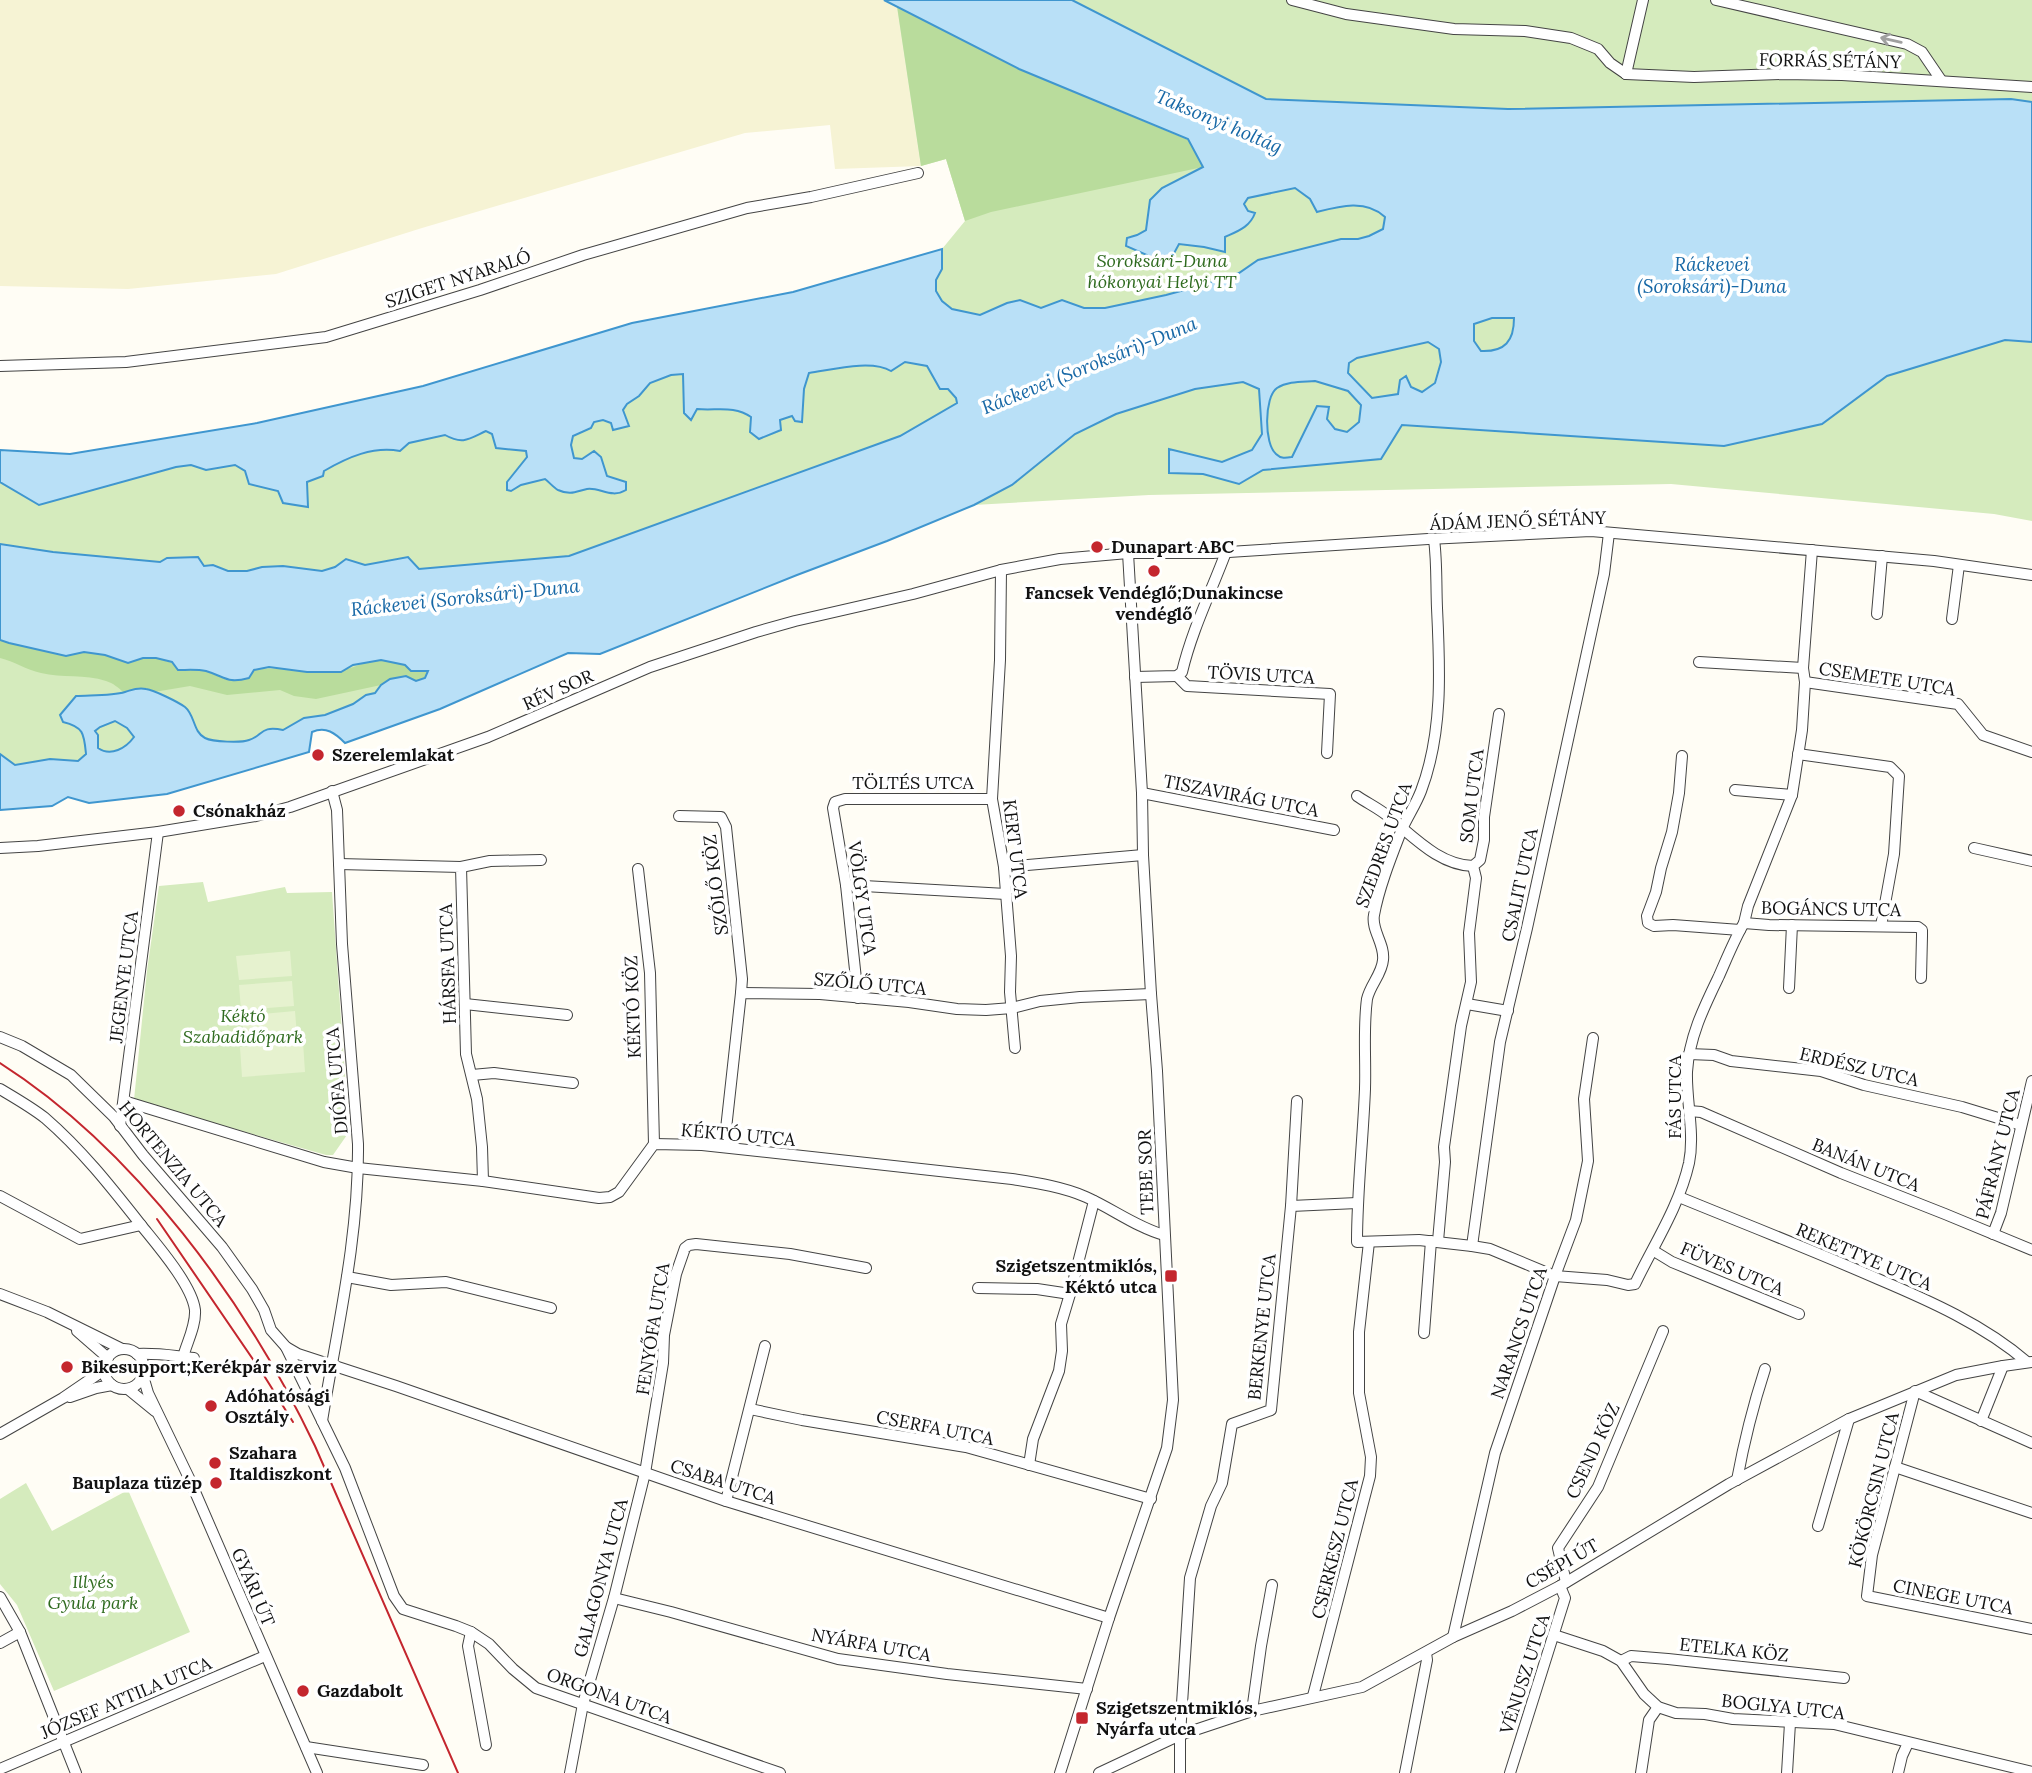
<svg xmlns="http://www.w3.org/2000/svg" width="2032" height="1773" font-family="Lora,serif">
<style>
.farmland{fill:#f6f3d4}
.green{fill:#d5ebbd}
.forest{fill:#b9dc9c}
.pitch{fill:#e6f2cf}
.water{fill:#b9e0f7;stroke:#3f96cf;stroke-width:2;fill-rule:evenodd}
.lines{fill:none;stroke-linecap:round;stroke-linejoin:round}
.minor-casing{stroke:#444;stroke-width:12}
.minor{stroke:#fff;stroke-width:10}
.tram{stroke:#c4262e;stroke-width:2}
.oneway{stroke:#a0a0a0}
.poi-dot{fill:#c4262e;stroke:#fff;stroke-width:2.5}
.labels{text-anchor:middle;stroke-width:7;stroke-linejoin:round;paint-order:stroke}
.street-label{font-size:18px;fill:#111;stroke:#fff}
.park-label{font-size:18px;font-style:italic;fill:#2f6b1f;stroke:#fff}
.poi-label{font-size:18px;font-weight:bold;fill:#111;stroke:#fff;text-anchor:start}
.water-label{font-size:19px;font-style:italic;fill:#1768a6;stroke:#fff}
</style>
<rect width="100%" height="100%" fill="#fffdf5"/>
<!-- farmland -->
<polygon class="farmland" points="0,0 884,0 897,6 921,166 835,169 830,125 745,133 422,228 276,274 128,289 0,286"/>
<!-- green -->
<g class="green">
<path d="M 884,0 L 2032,0 L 2032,521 L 1994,514 L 1671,484 L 1149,495 L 974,505 L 887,541 L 797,575 L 600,654 L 568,653 L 440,709 L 345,743 C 335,733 326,726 312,732 L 309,752 L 167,794 L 89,803 L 68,797 L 52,806 L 0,810 L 0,450 L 70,454 L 257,423 L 423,386 L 632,323 L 793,292 L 942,249 L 965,221 L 946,159 L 921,166 L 897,7 Z"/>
<polygon points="203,882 208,902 285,887 287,893 332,892 349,1132 333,1155 326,1155 134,1100 147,971 159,886"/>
<polygon points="26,1483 52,1531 128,1490 190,1632 54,1691 17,1605 0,1584 0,1499"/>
</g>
<!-- forest -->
<g class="forest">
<polygon points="897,6 1019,69 1188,140 1203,167 991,212 965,221 946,159 921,166"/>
<path d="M 0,640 L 66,656 L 84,652 L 105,655 L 128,663 L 144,658 L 156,658 L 193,670 L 206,671 L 227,680 L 238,680 L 249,678 L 254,670 C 278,666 306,672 331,672 C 348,672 362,661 379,660 C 392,660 415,668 428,670 L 425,678 L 416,681 C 402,674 394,677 381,685 L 316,699 L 294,696 L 280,690 L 227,695 L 190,686 L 154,692 C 145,686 134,688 124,693 C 119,688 113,683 106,681 C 85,674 62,678 41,673 C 26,670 14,661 0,658 Z"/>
</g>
<!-- pitch -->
<g class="pitch">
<polygon points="290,951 292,976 239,980 236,956"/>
<polygon points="292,981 294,1006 241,1010 239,985"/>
<polygon points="295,1011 297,1036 244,1040 242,1016"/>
<polygon points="303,1042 305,1072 242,1077 240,1047"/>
</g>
<!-- water -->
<path class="water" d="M 884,0 L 1072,0 L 1266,99 L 1508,109 L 2011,99 L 2032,102 L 2032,342 L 2005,340 L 1887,376 L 1822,424 L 1724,446 L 1402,425 L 1381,459 L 1263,470 L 1239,484 L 1203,474 L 1169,473 L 1169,449 L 1222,462 L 1252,450 L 1262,434 L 1259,389 L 1243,382 L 1195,389 L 1116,414 L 1075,434 L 1012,485 L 974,505 L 887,541 L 797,575 L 600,654 L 568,653 L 440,709 L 345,743 C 335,733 326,726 312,732 L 309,752 L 167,794 L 89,803 L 68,797 L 52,806 L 0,810 L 0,754 L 15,765 L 50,759 L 78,761 L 86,754 C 84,734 84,727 63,722 L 60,715 L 76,696 C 90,695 112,696 125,692 C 132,690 137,687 146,689 C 154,690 178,702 185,707 C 195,715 193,732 205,738 C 213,742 241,743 249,740 C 263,736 260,725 283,730 L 304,718 L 325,715 L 353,704 L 366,695 L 375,693 L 381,685 L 390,679 L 406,676 L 416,681 L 425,678 L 428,671 L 411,671 L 405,665 L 381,660 L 353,665 L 341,672 L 307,672 L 269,667 L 254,670 L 249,678 C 227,684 226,677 206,671 C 197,669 187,670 178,670 L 172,662 L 156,658 L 143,658 L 128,663 L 105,655 L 84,652 L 66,656 L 9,643 L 0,640 L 0,544 L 53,552 L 160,562 L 167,558 L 198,557 L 204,566 L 213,565 L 228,571 L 247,571 L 262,567 L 283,566 L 322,571 L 335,567 L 346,559 L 365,565 L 408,557 L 419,569 L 569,556 L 900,436 L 957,403 L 956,398 L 948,389 L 940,389 L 927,366 L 905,362 L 891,371 C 871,359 831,370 809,373 L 804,389 L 802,422 L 795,421 L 792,416 L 780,420 L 781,430 L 759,439 L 750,432 L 751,417 C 734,405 716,411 697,409 L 691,420 L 684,413 L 683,374 L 671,375 L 650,383 L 639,396 L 627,404 L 623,410 L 629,426 L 613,430 L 611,423 L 603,420 L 594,422 L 591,428 L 573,436 L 571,445 L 574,458 L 582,459 L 594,451 L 601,457 L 607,476 L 626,482 L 626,490 C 611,499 600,487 587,489 C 577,491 571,496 558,490 C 554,488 549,482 545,479 L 521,485 L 511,491 L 507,490 L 507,482 L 527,457 L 526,451 L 496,448 L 492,434 L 486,431 C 469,439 463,445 445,435 L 409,443 L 400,451 C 373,446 348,457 324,471 L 323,476 L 307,482 L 308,507 L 283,503 L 278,491 L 249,484 L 245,471 L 235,465 L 206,470 L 191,465 L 176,467 L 39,505 L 0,482 L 0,450 L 70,454 L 257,423 L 423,386 L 632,323 L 793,292 L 942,249 L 942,269 L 936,280 L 936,291 L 942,301 L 952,309 L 980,315 L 1007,303 L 1020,300 L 1041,308 L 1062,300 L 1084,308 L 1105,308 L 1166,295 L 1203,285 L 1239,273 L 1258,260 L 1341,239 L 1358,239 L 1369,236 L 1383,229 L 1385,217 C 1366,199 1340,206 1317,212 L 1310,199 L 1295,188 L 1248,198 L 1244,204 L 1248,211 L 1255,213 C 1250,227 1238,231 1225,237 L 1225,252 L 1204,247 L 1179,244 L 1172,257 L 1153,261 L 1147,255 L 1126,246 L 1127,238 L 1137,235 L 1146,230 L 1150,200 L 1162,188 L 1203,167 L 1188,139 L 1019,69 ZM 1492,318 L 1514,318 C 1514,341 1505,352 1481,351 L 1474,341 L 1474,324 ZM 1428,342 L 1439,349 L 1441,362 L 1435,383 L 1422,392 L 1411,387 L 1406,376 L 1400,380 L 1398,394 L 1372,398 L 1348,373 L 1349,363 L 1357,358 ZM 1315,381 L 1348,391 L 1361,405 L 1359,422 L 1347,432 L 1335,429 L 1327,419 L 1329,407 L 1317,406 L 1292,457 C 1286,458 1281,459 1276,454 C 1264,444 1264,397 1277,388 C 1288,381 1302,382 1315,381 ZM 115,721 L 127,728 L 134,737 C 126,748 111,757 98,748 L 98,735 L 95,731 L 100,727 Z"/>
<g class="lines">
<defs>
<g id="minor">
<polyline points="1292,0 1346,14 1454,29 1525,31 1571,38 1598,49 1610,63 1626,74"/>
<polyline points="1716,0 1907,44 1922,52 1941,80"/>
<polyline points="1626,74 1694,77 1783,74 1842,75 2032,87"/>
<polyline points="1626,74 1643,0"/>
<polyline points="0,366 126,362 326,337 480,290 583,255 747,208 811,197 918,173"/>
<path d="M 1434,539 C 1437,562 1436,584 1437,608 C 1440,669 1443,733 1421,791 C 1416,804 1408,816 1402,829 C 1392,855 1379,887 1374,915 C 1371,930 1385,944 1383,960 C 1382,974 1370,985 1367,999 C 1363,1028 1366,1059 1365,1089 C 1363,1140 1357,1191 1357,1242 L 1419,1240 L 1472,1246 L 1490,1249 L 1555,1276 L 1607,1280 L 1628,1285 L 1635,1284 C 1654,1244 1679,1207 1689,1163 C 1695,1133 1686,1101 1687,1072 C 1689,1037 1704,1007 1719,976 C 1727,958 1734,940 1744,923 L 1748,906 L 1792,795 L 1802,730 L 1805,682 L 1803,668 L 1812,550"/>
<polyline points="1001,570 1000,660 992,799 1004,867 1011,956 1010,992 1015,1048"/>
<polyline points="1877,614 1882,556"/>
<polyline points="1952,619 1959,565"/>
<polyline points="1699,662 1803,668"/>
<polyline points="1177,676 1187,686 1330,694 1327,753"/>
<path d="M 1135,677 L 1177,676 L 1182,672 C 1192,630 1211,592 1226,552"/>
<polyline points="1805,682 1958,704 1983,735 2032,752"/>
<polyline points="1798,754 1890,767 1899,776 1894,854 1881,926"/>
<polyline points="1682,756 1679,793 1672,832 1661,868 1656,892 1647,916 1648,923 1654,926 1673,925 1740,930"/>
<polyline points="1735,790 1792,795"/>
<polyline points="1142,793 1334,830"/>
<path d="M 1357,796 C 1367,803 1380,809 1389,817 C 1414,837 1439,865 1473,866"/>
<polyline points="679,816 721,817 726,827 742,979 741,993"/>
<polyline points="0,848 38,846 158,832 256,816 290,807 488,737 650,667 756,632 795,621 913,594 1001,570 1060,559 1128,553 1213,553 1428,539 1591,531 1934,561 2032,575"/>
<polyline points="1974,848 2032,861"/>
<polyline points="339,864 461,867 466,1054 477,1099 482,1147 483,1181"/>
<polyline points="461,867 490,861 541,860"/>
<polyline points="1004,867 1143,855"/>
<polyline points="638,869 650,973 654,1144"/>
<polyline points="846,885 1006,894"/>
<polyline points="1744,923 1769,925 1918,927 1922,930 1922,936 1921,978"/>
<polyline points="1789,988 1792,925"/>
<polyline points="858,998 846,885 833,808 835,802 845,799 992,799"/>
<polyline points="465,1004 567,1015"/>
<polyline points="1467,1004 1508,1011"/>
<polyline points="0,1037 22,1046 71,1075 114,1117 143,1155 222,1247 252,1289 264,1310 271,1330 286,1347 298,1354 396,1386 726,1501 1109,1618"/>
<polyline points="1689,1054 1714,1055 1731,1061 1821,1071 1864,1085 1962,1107 2021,1125"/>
<polyline points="472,1075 494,1073 573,1083"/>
<path d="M 0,1089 C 15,1098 31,1107 45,1118 C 82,1150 111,1187 141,1225 C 157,1245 192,1285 195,1310 C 196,1326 187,1342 183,1357"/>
<path d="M 124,1101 L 324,1162 L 358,1168 L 483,1181 L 599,1198 L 610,1197 L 619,1192 L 654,1144 L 702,1145 L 1012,1179 C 1037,1183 1063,1187 1086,1197 C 1113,1209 1136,1227 1164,1235"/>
<polyline points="1689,1111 1701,1112 1841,1173 1945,1214 2032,1250"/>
<polyline points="120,1126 158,832"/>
<polyline points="724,1147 741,993 820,994 909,1002 957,1009 986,1010 1012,1008 1040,1001 1080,997 1151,994"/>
<polyline points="0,1196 80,1239 141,1225"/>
<path d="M 1679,1197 C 1745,1224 1812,1250 1878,1279 C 1930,1301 1984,1325 2027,1362"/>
<polyline points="1291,1206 1357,1203"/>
<polyline points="1993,1234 2001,1213 2032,1081"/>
<polyline points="1438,1241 1445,1162 1444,1147 1461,1026 1471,982 1469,933 1476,878 1473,866 1480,860 1484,840 1484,817 1499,714"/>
<polyline points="1472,1246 1500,1042 1527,928 1604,574 1609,533"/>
<polyline points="1654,1251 1672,1262 1799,1314"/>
<polyline points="347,1277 391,1285 446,1282 551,1308"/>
<polyline points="978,1288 1037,1289 1070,1294"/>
<polyline points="0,1294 47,1312 122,1349"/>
<polyline points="77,1331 108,1358"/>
<polyline points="1424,1333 1431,1241"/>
<polyline points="286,1347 345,1468 394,1596 403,1609 456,1626 471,1632 489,1644 513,1669 536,1688 780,1773"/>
<circle cx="124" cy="1369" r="20"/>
<path d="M 137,1354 C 159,1353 173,1356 194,1358"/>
<polyline points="143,1376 148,1393 189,1478 317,1773"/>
<polyline points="128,1389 155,1411"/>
<polyline points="70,1397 96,1388 112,1385"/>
<polyline points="750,1409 802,1420 966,1447 1151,1499"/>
<path d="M 322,1421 C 337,1329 359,1238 358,1144 L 342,944 L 337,810 L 332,791"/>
<polyline points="1981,1421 2003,1366"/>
<polyline points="0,1434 63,1398 104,1370"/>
<polyline points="2032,1443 1915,1391 1872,1555 1867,1596 2032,1629"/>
<polyline points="1029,1465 1033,1439 1059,1371 1062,1351 1061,1324 1070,1294 1094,1201"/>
<polyline points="1895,1467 2032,1513"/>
<path d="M 1737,1480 C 1744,1442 1753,1406 1765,1369"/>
<polyline points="726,1501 765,1346"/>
<polyline points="1818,1526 1849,1419"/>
<polyline points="1566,1582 1558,1548 1598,1487 1663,1331"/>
<polyline points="0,1597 20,1632 76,1773"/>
<polyline points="614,1598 671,1612 838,1659 947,1674 1087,1689"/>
<polyline points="471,1632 468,1646 486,1745"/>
<polyline points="1554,1635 1603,1651 1621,1661 1644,1694 1658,1707 1676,1713 1705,1714 1733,1719 1834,1724 2032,1772"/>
<polyline points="1453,1637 1495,1453 1555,1276 1576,1220 1588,1161 1584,1099 1593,1038"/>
<polyline points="0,1643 20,1632"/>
<polyline points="1621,1661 1631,1656 1668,1659 1844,1678"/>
<polyline points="1313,1696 1370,1476 1371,1457 1359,1393 1359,1332 1369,1242"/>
<polyline points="1252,1711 1261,1646 1272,1585"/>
<polyline points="306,1747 423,1765"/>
<polyline points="0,1769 265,1656"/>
<polyline points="570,1773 583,1704 614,1598 645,1473 663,1363 664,1335 676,1274 685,1248 689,1245 696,1244 790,1254 866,1268"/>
<polyline points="1060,1773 1109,1618 1167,1448 1173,1400 1157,1071 1151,994 1143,855 1142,793 1128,553"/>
<polyline points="1099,1773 1180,1735 1252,1711 1362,1687 1453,1637 1512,1611 1560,1586 1729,1484 1849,1419 1956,1375 2003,1366 2032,1362"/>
<polyline points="1180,1773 1180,1735 1190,1578 1211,1506 1222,1483 1232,1424 1271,1410 1291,1206 1297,1101"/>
<polyline points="1405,1773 1427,1660 1426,1653"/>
<polyline points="1510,1773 1565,1598 1560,1586"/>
<polyline points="1641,1773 1649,1720 1658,1707"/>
<polyline points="1787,1773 1790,1723"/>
<polyline points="1898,1773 1902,1756 1908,1743"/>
</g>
</defs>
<!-- minor casing -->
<use href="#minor" class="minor-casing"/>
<!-- minor -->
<use href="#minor" class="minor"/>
<!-- tram -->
<g class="tram">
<path d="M 0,1063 C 135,1149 247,1303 315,1446 L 458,1773"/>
<polyline points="157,1219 263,1374 293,1422"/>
</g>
</g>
<!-- one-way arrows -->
<defs><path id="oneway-shaft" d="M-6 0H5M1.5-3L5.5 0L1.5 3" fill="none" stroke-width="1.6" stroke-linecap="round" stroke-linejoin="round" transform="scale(1.75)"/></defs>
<use class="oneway" href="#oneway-shaft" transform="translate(1891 40) rotate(-167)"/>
<!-- markers -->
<g class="poi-dot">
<circle cx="1097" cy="547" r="7"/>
<circle cx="1154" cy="571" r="7"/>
<circle cx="318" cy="755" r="7"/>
<circle cx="179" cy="811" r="7"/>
<rect x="1164" y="1269" width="14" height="14" rx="3.5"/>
<circle cx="67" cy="1367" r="7"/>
<circle cx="211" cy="1406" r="7"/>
<circle cx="215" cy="1463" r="7"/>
<circle cx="216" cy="1483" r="7"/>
<circle cx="303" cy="1691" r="7"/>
<rect x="1075" y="1711" width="14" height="14" rx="3.5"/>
</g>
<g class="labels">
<!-- street labels -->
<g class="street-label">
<text transform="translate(1830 61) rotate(1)" y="6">FORRÁS SÉTÁNY</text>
<text transform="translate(458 279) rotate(-18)" y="6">SZIGET NYARALÓ</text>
<text transform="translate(1518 521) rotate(-2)" y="6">ÁDÁM JENŐ SÉTÁNY</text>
<text transform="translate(1261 675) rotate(3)" y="6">TÖVIS UTCA</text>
<text transform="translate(1887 679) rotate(9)" y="6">CSEMETE UTCA</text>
<text transform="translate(558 690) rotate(-24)" y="6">RÉV SOR</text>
<text x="913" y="789">TÖLTÉS UTCA</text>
<text transform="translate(1241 796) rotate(11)" y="6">TISZAVIRÁG UTCA</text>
<text transform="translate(1472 796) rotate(-83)" y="6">SOM UTCA</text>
<text transform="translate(1384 845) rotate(-70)" y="6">SZEDRES UTCA</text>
<text transform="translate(1015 849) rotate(83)" y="6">KERT UTCA</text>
<text transform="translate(716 885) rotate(-97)" y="6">SZŐLŐ KÖZ</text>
<text transform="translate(1520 885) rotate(-78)" y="6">CSALIT UTCA</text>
<text transform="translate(862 898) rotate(82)" y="6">VÖLGY UTCA</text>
<text transform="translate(1831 909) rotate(1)" y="6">BOGÁNCS UTCA</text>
<text transform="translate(448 964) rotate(-92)" y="6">HÁRSFA UTCA</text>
<text transform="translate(124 977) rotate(-83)" y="6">JEGENYE UTCA</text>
<text transform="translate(870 984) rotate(5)" y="6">SZŐLŐ UTCA</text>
<text transform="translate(633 1007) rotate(-92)" y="6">KÉKTÓ KÖZ</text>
<text transform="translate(1859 1067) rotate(13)" y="6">ERDÉSZ UTCA</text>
<text transform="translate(337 1081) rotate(-95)" y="6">DIÓFA UTCA</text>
<text transform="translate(1675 1097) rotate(-90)" y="6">FÁS UTCA</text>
<text transform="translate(738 1135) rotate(5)" y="6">KÉKTÓ UTCA</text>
<text transform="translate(1998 1154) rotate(-76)" y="6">PÁFRÁNY UTCA</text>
<text transform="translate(173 1164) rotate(50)" y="6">HORTENZIA UTCA</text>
<text transform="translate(1866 1165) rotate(22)" y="6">BANÁN UTCA</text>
<text transform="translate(1146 1172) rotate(-92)" y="6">TEBE SOR</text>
<text transform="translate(1864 1257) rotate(23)" y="6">REKETTYE UTCA</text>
<text transform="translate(1732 1269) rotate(23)" y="6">FÜVES UTCA</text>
<text transform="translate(1262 1327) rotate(-84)" y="6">BERKENYE UTCA</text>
<text transform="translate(653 1329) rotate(-81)" y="6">FENYŐFA UTCA</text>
<text transform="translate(1519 1333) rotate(-71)" y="6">NARANCS UTCA</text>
<text transform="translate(935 1428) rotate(11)" y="6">CSERFA UTCA</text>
<text transform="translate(1593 1451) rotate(-65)" y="6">CSEND KÖZ</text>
<text transform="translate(723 1482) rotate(18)" y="6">CSABA UTCA</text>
<text transform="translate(1874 1490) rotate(-76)" y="6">KÖKÖRCSIN UTCA</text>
<text transform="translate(1335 1549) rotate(-76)" y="6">CSERKESZ UTCA</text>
<text transform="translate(1562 1564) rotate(-30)" y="6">CSÉPI ÚT</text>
<text transform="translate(601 1578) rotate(-75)" y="6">GALAGONYA UTCA</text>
<text transform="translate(253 1587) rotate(67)" y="6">GYÁRI ÚT</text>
<text transform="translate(1953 1597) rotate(11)" y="6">CINEGE UTCA</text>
<text transform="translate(871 1645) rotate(10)" y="6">NYÁRFA UTCA</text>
<text transform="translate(1734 1650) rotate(6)" y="6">ETELKA KÖZ</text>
<text transform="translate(1525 1674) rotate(-72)" y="6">VÉNUSZ UTCA</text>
<text transform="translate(609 1696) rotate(20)" y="6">ORGONA UTCA</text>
<text transform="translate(126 1698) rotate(-23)" y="6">JÓZSEF ATTILA UTCA</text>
<text transform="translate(1783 1707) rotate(6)" y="6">BOGLYA UTCA</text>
</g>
<!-- park labels -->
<g class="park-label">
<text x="1162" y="267">Soroksári-Duna<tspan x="1162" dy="21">hókonyai Helyi TT</tspan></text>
<text x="243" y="1022">Kéktó<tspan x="243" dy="21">Szabadidőpark</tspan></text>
<text x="93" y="1588">Illyés<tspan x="93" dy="21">Gyula park</tspan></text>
</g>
<!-- poi labels -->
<g class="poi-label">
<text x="1111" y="553">Dunapart ABC</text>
<text x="1154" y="599" text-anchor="middle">Fancsek Vendéglő;Dunakincse<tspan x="1154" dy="21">vendéglő</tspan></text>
<text x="332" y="761">Szerelemlakat</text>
<text x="193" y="817">Csónakház</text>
<text x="1157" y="1272" text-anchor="end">Szigetszentmiklós,<tspan x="1157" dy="21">Kéktó utca</tspan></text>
<text x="81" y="1373">Bikesupport;Kerékpár szerviz</text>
<text x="225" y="1402">Adóhatósági<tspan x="225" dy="21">Osztály</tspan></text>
<text x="229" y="1459">Szahara<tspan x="229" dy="21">Italdiszkont</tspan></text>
<text x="202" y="1489" text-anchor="end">Bauplaza tüzép</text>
<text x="317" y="1697">Gazdabolt</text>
<text x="1096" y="1714">Szigetszentmiklós,<tspan x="1096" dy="21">Nyárfa utca</tspan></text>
</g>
<!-- water labels -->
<g class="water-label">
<text transform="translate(1219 121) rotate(23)" y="7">Taksonyi holtág</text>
<text x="1712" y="271">Ráckevei<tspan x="1712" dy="22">(Soroksári)-Duna</tspan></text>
<text transform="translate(1089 365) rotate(-22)" y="7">Ráckevei (Soroksári)-Duna</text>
<text transform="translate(465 597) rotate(-6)" y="7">Ráckevei (Soroksári)-Duna</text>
</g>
</g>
</svg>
